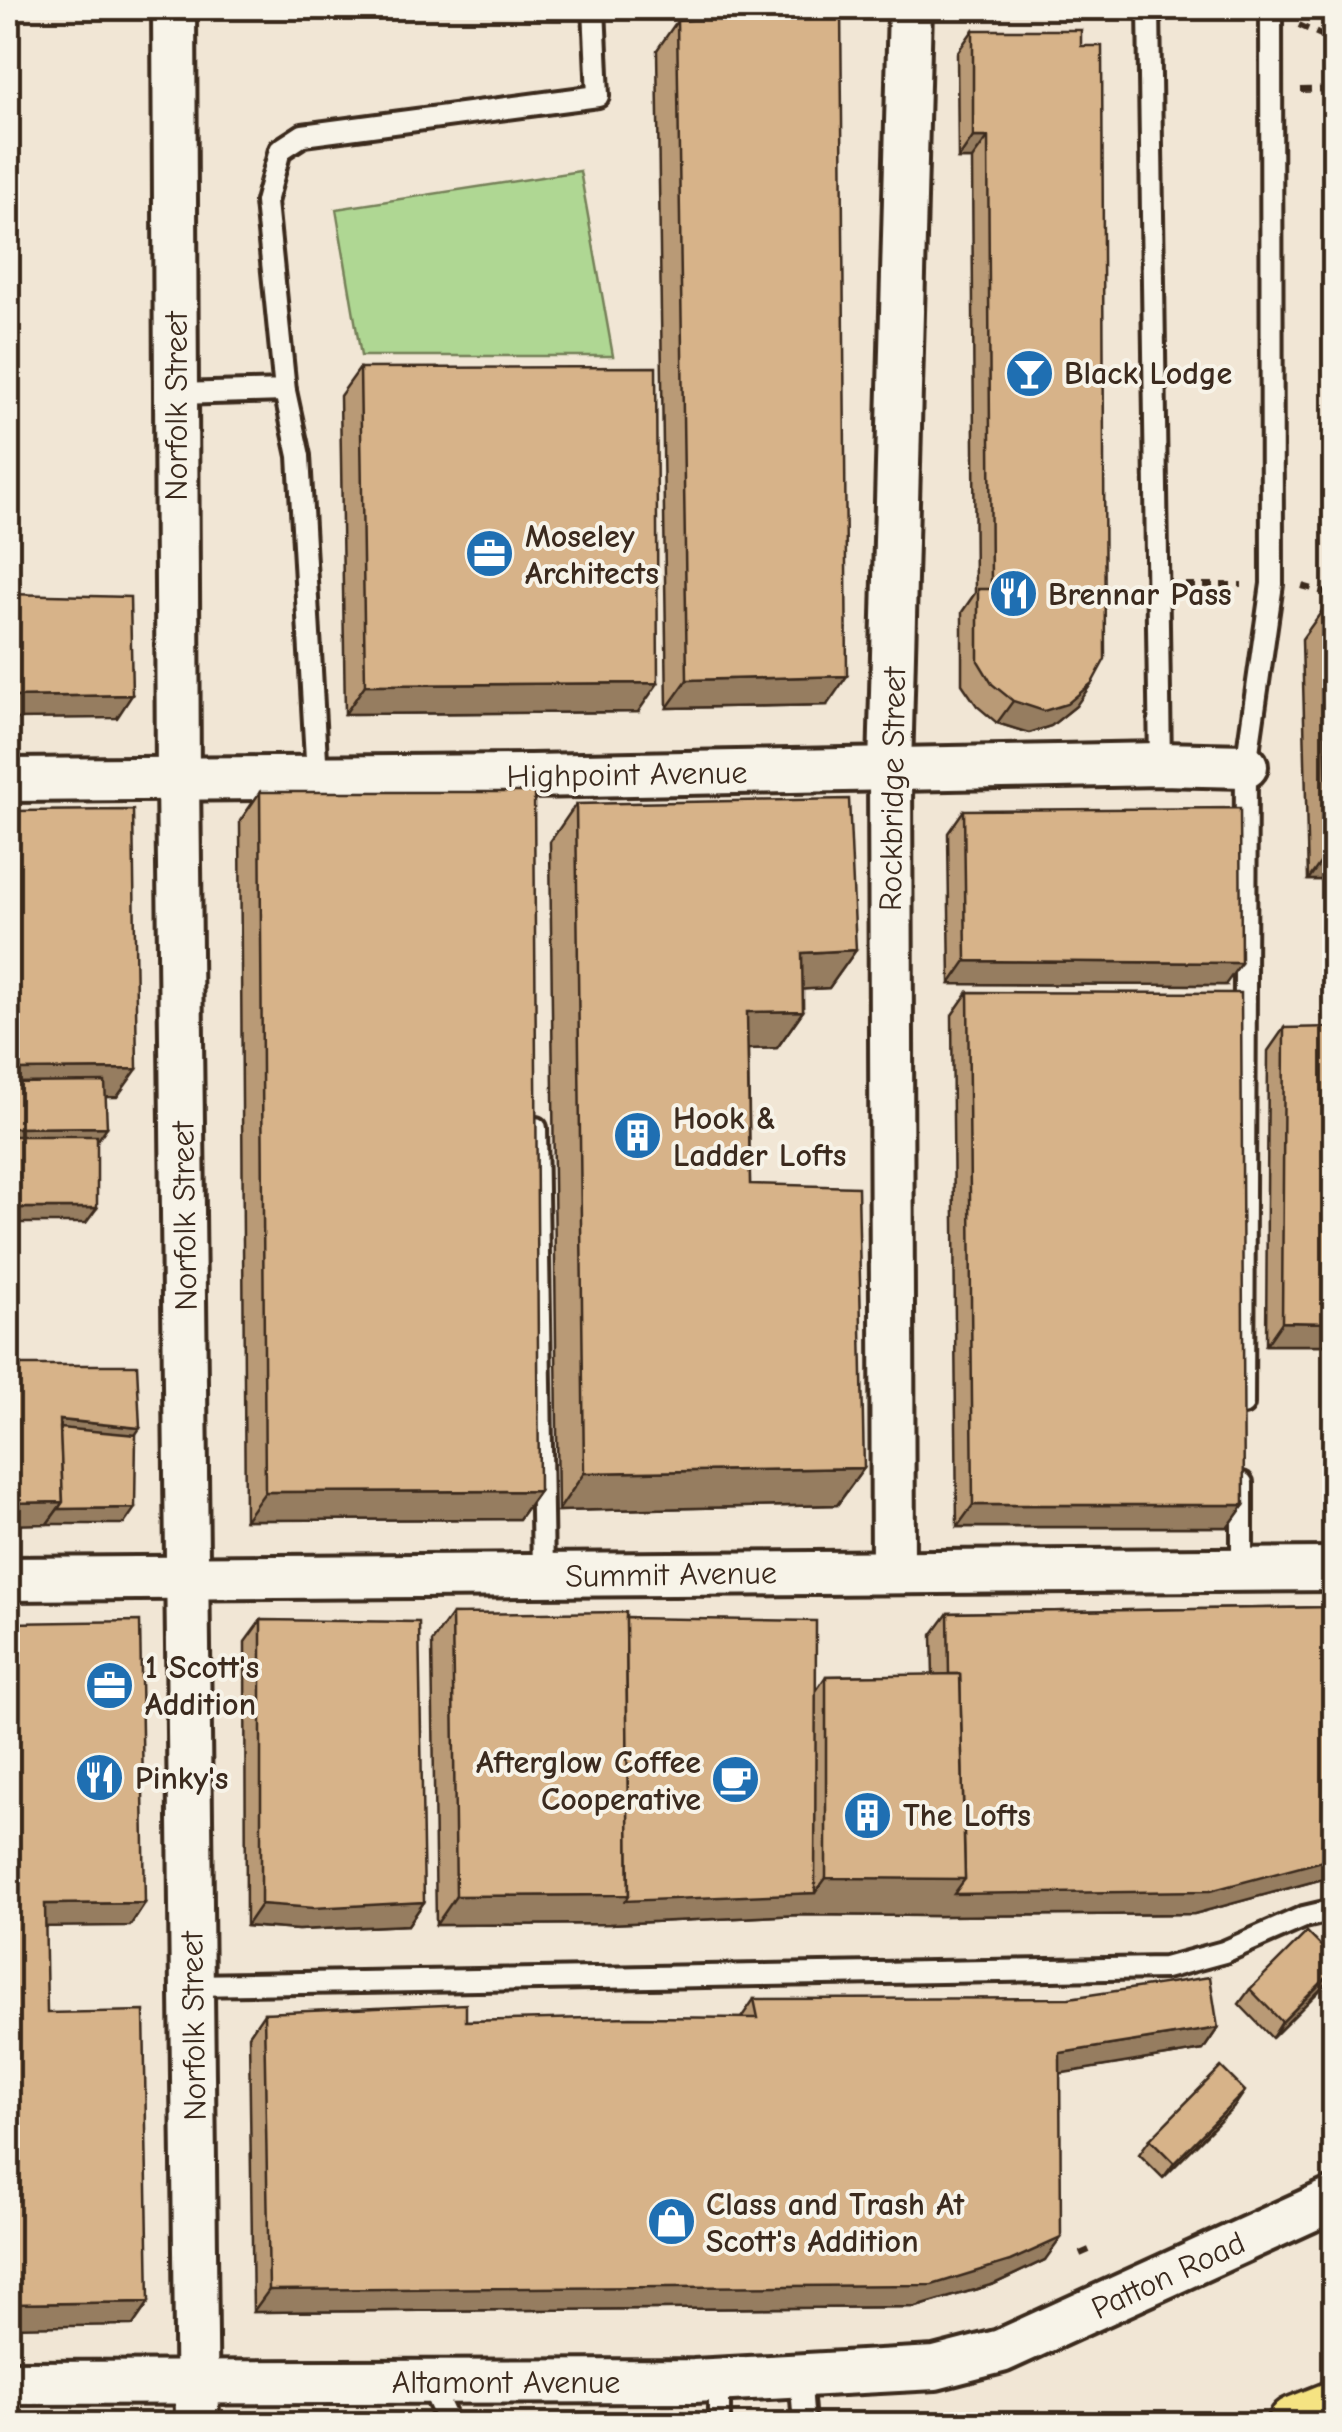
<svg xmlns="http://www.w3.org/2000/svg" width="1342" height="2432" font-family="'Comic Neue',sans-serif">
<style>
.green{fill:#afd793;stroke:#758058;stroke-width:2.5}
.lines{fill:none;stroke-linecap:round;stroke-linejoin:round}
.lane-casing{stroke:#3b2a1e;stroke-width:28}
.street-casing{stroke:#3b2a1e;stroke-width:50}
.primary-casing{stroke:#3b2a1e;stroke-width:62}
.path{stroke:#3b2a1e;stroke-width:6;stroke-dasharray:10 8;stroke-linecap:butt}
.lane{stroke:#f7f3e8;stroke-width:20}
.street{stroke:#f7f3e8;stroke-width:42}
.primary{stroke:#f5e382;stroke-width:55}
.wall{fill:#b99a76;stroke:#3b2a1e;stroke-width:2.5}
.shaded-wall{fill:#967d60;stroke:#3b2a1e;stroke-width:2.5}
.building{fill:#d7b389;stroke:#3b2a1e;stroke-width:2.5}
.labels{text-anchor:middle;stroke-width:8;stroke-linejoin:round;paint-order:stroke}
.poi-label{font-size:32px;font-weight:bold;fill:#3b2a1e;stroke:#f7f3e8;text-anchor:start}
.street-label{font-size:32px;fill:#3b2a1e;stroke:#f7f3e8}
</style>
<rect width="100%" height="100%" fill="#f1e6d5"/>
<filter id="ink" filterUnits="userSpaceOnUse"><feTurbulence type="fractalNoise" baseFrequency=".01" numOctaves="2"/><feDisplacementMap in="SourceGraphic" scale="20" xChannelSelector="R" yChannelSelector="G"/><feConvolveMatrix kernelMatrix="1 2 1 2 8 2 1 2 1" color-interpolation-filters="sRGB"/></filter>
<g filter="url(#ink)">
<!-- green -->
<polygon class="green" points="580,171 613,356 361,356 336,209"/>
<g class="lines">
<defs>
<g id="lane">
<polyline points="1149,8 1160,764"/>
<polyline points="285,391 299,456 317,777"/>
<polyline points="176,394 285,391 266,202 280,150 303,135 598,96 594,8"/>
<polyline points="536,1128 543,1575"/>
<polyline points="1243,1404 1246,766 1272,584 1271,8"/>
<polyline points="1242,1569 1242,1483"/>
<polyline points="192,1985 1165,1968 1224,1952 1304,1917 1334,1910"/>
<polyline points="800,2374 804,2424"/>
<polyline points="430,2383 449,2424"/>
<polyline points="719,2424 719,2379"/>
</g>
<g id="street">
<polyline points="174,8 178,779 197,2424"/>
<polyline points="8,780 530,776 1160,764 1246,766"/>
<polyline points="893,1571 890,769 910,8"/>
<polyline points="8,1579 1334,1569"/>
<polyline points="8,2383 694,2381 935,2368 1001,2351 1334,2199"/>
</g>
<polyline id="primary" points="1296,2424 1334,2409"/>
</defs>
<!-- lane casing -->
<use href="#lane" class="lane-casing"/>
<!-- street casing -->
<use href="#street" class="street-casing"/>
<!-- primary casing -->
<use href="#primary" class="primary-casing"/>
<!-- path -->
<g class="path">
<polyline points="1299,25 1334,41"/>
<polyline points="1301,90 1334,89"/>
<polyline points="1185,585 1242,585"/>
<polyline points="1302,586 1334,595"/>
<polyline points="1080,2254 1096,2247"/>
</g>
<!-- lane -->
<use href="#lane" class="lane"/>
<!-- street -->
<use href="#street" class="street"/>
<!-- primary -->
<use href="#primary" class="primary"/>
</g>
<!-- wall -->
<g class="wall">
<polygon points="677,21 827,705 667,708 657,50"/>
<polygon points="973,30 1076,706 1051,726 1029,733 997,723 977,706 962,684 962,612 975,593 972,159 958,159 957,53"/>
<polygon points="360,368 638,712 345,714 340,396"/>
<polygon points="1322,611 1334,611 1334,880 1308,880 1302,639"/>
<polygon points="260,792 539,1491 519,1519 245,1520 240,821"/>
<polygon points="576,804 856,950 829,988 803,989 803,1011 777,1048 748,1049 750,1184 864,1468 837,1505 558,1511 550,842"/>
<polygon points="964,810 1225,985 950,984 948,833"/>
<polygon points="968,992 1244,1505 1228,1527 957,1527 952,1015"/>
<polygon points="1284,1028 1334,1345 1266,1345 1268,1051"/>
<polygon points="1334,1607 1334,1874 1330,1877 1194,1914 938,1916 799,1915 609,1924 436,1925 432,1642 452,1614 626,1618 816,1691 826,1676 933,1675 932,1635 948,1613"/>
<polygon points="261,1620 424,1902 408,1925 298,1930 246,1926 245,1642"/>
<polygon points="1334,1959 1334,1973 1330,1980 1272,2038 1239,2004 1250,1989"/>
<polygon points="754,1999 1218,2028 1203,2050 1060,2073 1045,2260 994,2284 916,2307 253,2312 249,2035 264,2013 466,2021 741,2018"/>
<polygon points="1234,2107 1163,2178 1139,2154 1150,2139"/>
</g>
<!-- shaded-wall -->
<g class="shaded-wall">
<polygon points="973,137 988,137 972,159 958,159"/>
<polygon points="847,676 827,705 667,708 687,680"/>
<polygon points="658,683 638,712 345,714 365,685"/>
<polygon points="1092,683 1076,706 1051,726 1029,733 997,723 1013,701"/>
<polygon points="132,695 117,718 8,719 8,697"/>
<polygon points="1328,852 1334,852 1334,880 1308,880"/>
<polygon points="856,950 829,988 776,991 802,953"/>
<polygon points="966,961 1241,963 1225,985 950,984"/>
<polygon points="803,1011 777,1048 721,1050 747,1012"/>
<polygon points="137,1069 117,1097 8,1098 8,1070"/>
<polygon points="107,1127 96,1143 8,1144 8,1128"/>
<polygon points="8,1208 97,1208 86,1223 8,1223"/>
<polygon points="1282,1322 1334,1323 1334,1345 1266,1345"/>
<polygon points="60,1420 140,1428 125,1450 56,1444"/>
<polygon points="864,1468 837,1505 558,1511 584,1473"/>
<polygon points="539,1491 519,1519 245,1520 265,1492"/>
<polygon points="63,1502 47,1524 8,1525 8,1503"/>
<polygon points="973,1505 1244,1505 1228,1527 957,1527"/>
<polygon points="135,1508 124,1524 47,1524 58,1509"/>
<polygon points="1334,1858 1334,1874 1330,1877 1194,1914 938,1916 799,1915 609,1924 436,1925 456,1896 815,1893 826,1878"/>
<polygon points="424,1902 408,1925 298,1930 246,1926 261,1904"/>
<polygon points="145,1903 130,1926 29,1927 45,1904"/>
<polygon points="1334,1970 1330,1980 1272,2038 1282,2022"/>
<polygon points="1218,2028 1203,2050 1045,2076 1060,2053"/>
<polygon points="1245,2091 1234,2107 1163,2178 1174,2163"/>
<polygon points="1061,2238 1045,2260 994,2284 916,2307 253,2312 269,2290"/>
<polygon points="149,2302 133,2325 8,2327 8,2304"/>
</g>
<!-- building -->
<g class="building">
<polygon points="841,8 847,676 687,680 677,21"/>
<polygon points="973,30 1081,30 1081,46 1102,46 1105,659 1092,683 1067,704 1044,711 1013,701 992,684 978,661 978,589 991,589 988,137 973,137"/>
<polygon points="656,367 658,683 365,685 360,368"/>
<polygon points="8,594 130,597 132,695 8,697"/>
<polygon points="1322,611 1334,611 1334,852 1328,852"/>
<polygon points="260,792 534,792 539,1491 265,1492"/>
<polygon points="849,799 856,950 802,953 803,1011 747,1012 750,1184 858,1187 864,1468 584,1473 576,804"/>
<polygon points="1240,808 1241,963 966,961 964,810"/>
<polygon points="133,810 137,1069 8,1070 8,811"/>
<polygon points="968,992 1241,993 1244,1505 973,1505"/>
<polygon points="1334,1027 1334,1323 1282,1322 1284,1028"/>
<polygon points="105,1082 107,1127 8,1128 8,1083"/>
<rect x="8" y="1136" width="89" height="72"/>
<polygon points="8,1365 137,1365 140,1428 60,1420 63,1502 8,1503"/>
<polygon points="60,1428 136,1435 135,1508 58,1509 63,1502"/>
<polygon points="1334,1607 1334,1858 1210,1891 954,1894 965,1879 960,1674 949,1674 948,1613"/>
<polygon points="626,1612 629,1895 456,1896 452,1614"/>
<polygon points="626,1618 816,1621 815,1893 625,1901 629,1895"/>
<polygon points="261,1620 419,1622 424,1902 314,1908 261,1904"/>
<polygon points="140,1621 145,1903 45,1904 47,2013 144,2011 149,2302 8,2304 8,1623"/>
<polygon points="960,1674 965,1879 826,1878 826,1676"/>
<polygon points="1307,1932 1334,1959 1334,1970 1282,2022 1250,1989"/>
<polygon points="1210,1977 1218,2028 1060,2053 1061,2238 1010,2261 932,2285 269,2290 264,2013 466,2004 466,2021 630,2017 758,2018 754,1999 1069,1998"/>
<polygon points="1221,2067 1245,2091 1174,2163 1150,2139"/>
</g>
</g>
<!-- icons -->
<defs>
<symbol id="bar-disc" viewBox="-11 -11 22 22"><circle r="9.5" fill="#1f6fb2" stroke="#f7f3e8"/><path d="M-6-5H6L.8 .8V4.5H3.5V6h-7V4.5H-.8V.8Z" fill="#fff"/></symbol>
<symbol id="office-disc" viewBox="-11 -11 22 22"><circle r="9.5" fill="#1f6fb2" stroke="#f7f3e8"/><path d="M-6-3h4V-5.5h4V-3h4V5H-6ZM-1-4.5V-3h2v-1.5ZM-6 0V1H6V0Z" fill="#fff"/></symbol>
<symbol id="restaurant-disc" viewBox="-11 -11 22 22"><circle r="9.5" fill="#1f6fb2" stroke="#f7f3e8"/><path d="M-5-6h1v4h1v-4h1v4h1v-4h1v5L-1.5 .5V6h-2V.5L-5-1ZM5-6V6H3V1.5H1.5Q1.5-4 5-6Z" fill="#fff"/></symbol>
<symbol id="building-disc" viewBox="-11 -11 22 22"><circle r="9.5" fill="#1f6fb2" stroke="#f7f3e8"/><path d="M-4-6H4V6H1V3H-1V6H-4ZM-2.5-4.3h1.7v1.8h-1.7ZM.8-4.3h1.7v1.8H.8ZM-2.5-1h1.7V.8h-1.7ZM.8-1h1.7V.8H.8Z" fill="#fff"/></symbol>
<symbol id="cafe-disc" viewBox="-11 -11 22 22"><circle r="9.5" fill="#1f6fb2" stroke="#f7f3e8"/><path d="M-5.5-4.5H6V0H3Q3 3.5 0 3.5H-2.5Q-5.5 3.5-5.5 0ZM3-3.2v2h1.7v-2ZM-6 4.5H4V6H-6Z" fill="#fff"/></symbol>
<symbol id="shop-disc" viewBox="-11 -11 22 22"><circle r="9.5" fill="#1f6fb2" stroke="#f7f3e8"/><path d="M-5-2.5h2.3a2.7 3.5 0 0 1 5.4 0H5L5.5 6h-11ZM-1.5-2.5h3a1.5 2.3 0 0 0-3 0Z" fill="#fff"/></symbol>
</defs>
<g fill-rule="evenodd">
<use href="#bar-disc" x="1002" y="346" width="55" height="55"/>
<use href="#office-disc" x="462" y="526" width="55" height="55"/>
<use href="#restaurant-disc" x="986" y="566" width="55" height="55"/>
<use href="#building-disc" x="610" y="1108" width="55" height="55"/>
<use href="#office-disc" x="82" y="1658" width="55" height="55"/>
<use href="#restaurant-disc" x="72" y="1750" width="55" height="55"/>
<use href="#cafe-disc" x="708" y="1752" width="55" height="55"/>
<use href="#building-disc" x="840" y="1788" width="55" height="55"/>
<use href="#shop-disc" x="644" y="2194" width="55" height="55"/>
</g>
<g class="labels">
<!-- poi labels -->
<g class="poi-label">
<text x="1064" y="384">Black Lodge</text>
<text x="525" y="547">Moseley<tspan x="525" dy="37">Architects</tspan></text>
<text x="1048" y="605">Brennar Pass</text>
<text x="673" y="1129">Hook &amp;<tspan x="673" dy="37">Ladder Lofts</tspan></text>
<text x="145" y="1678">1 Scott's<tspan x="145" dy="37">Addition</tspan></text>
<text x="701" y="1773" text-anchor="end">Afterglow Coffee<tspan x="701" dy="37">Cooperative</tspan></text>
<text x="135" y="1789">Pinky's</text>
<text x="903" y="1826">The Lofts</text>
<text x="706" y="2215">Class and Trash At<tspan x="706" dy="37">Scott's Addition</tspan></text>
</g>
<!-- street labels -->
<g class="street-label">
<text transform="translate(176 406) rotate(-90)" y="11">Norfolk Street</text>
<text transform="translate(627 774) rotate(-1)" y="11">Highpoint Avenue</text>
<text transform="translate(892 789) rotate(-89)" y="11">Rockbridge Street</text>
<text transform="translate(184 1216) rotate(-91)" y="11">Norfolk Street</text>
<text transform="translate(671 1574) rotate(-1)" y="11">Summit Avenue</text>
<text transform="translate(193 2026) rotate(-91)" y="11">Norfolk Street</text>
<text transform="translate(1168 2275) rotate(-25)" y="11">Patton Road</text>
<text x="506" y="2393">Altamont Avenue</text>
</g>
</g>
<!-- margin -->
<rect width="1342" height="2432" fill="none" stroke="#f7f3e8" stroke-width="40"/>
<rect x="20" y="20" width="1302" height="2392" fill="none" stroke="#3b2a1e" stroke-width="4" filter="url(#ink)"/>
</svg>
